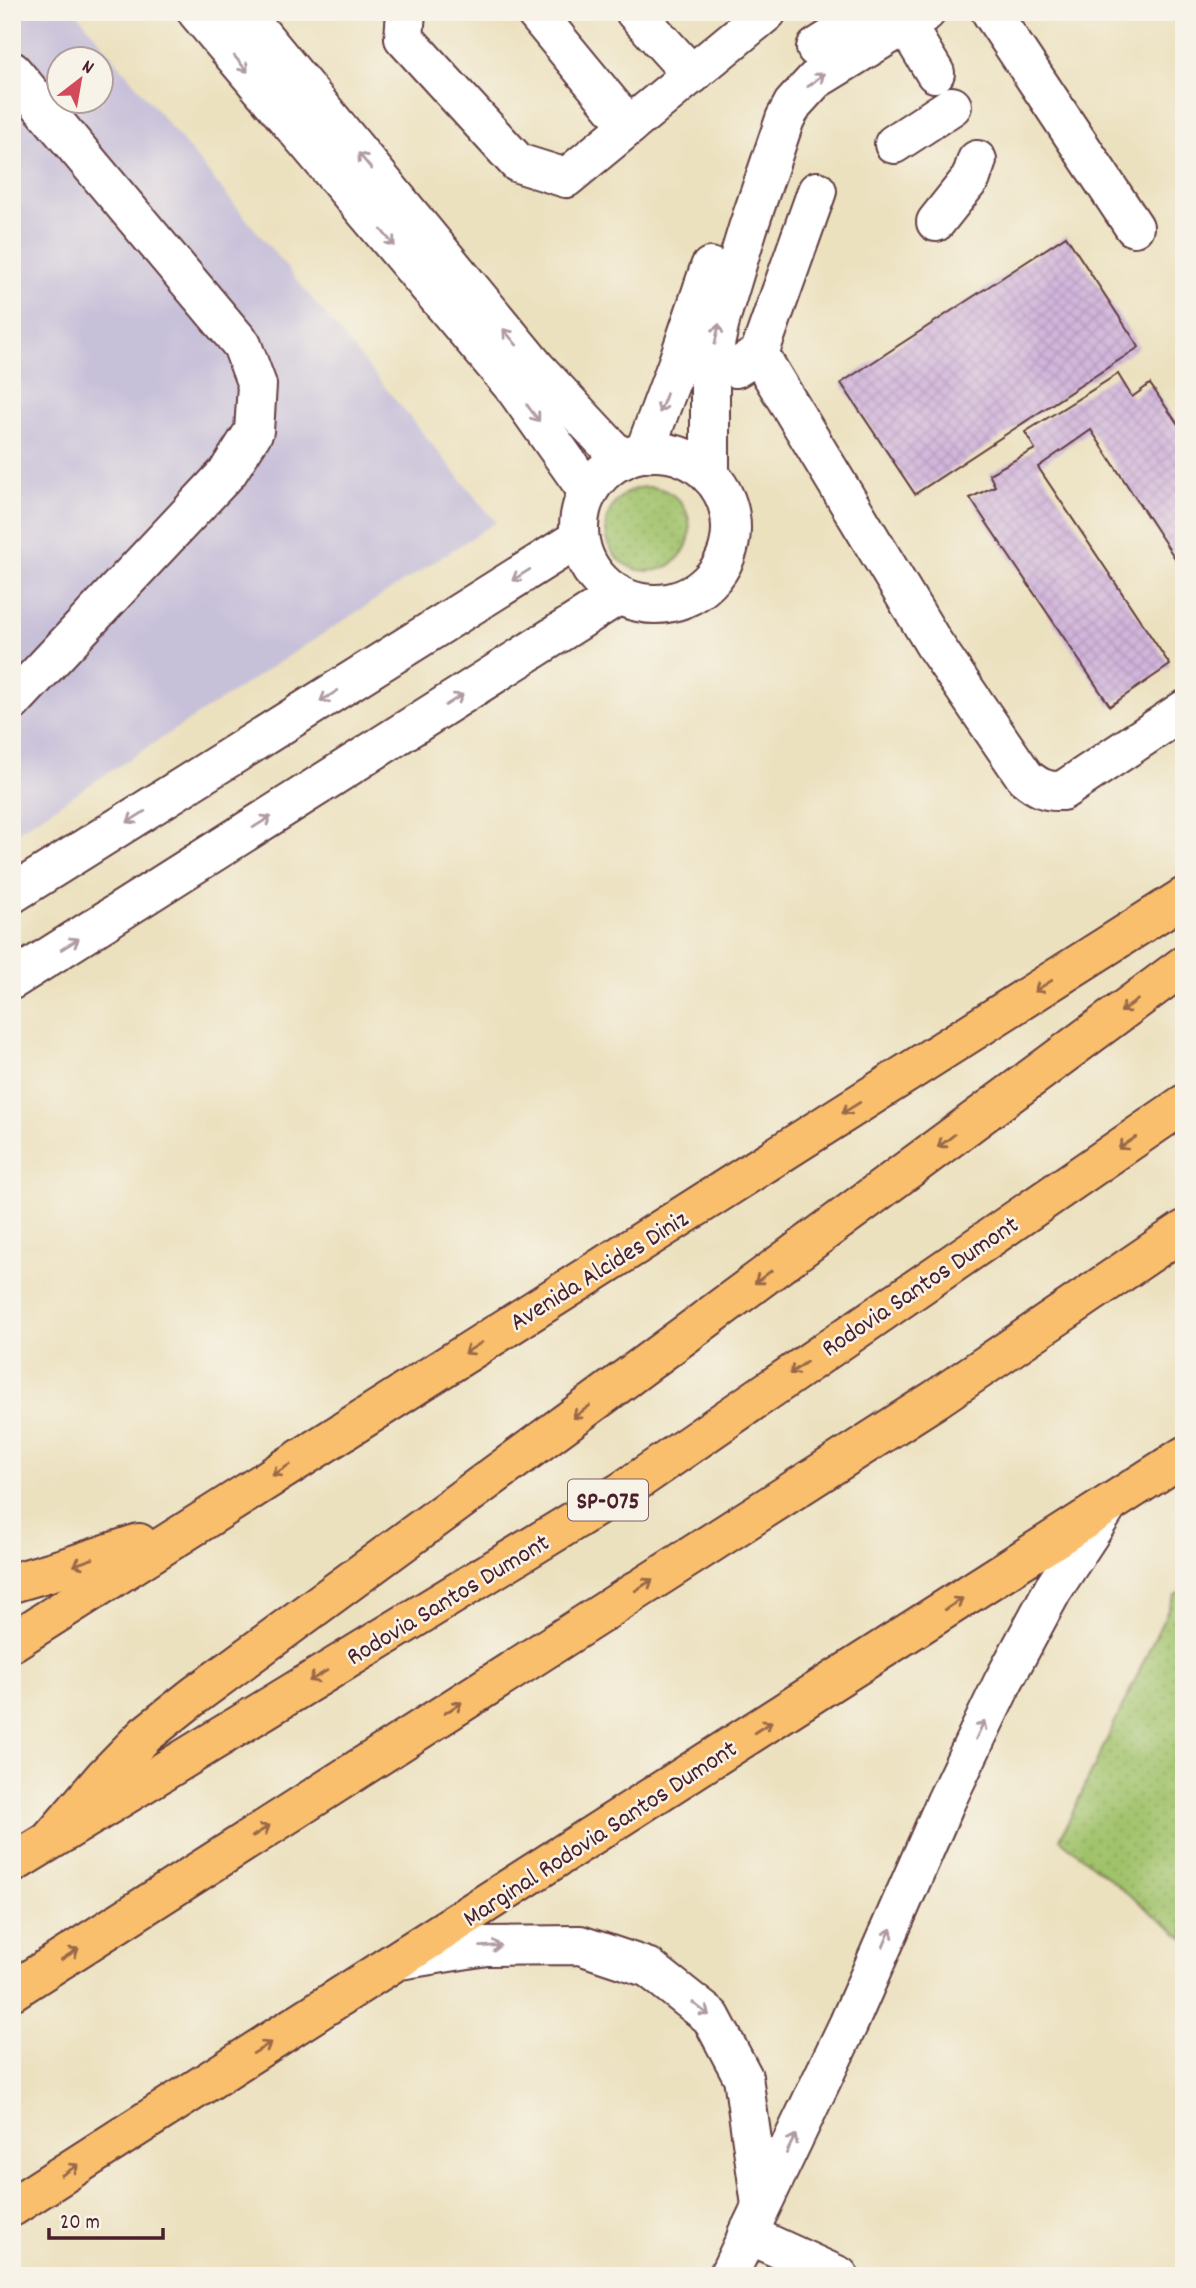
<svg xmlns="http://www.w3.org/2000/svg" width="1196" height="2288" font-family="Dekko,sans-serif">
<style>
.industrial{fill:#c7c0d9;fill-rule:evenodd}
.grass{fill:url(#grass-dots);stroke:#75704b;stroke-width:2}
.building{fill:url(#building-cross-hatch)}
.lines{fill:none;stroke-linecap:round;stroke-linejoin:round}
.minor-casing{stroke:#623c41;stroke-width:42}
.major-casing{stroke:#623c41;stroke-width:42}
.highway-casing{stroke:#623c41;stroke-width:42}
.minor{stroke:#fff;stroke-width:38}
.major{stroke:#f9bf6d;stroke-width:38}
.highway{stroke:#f9bf6d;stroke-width:38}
.oneway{stroke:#ae9aa0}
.oneway2{stroke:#996749}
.labels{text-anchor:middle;stroke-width:5;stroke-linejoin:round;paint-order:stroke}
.shield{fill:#f7f3e8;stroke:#7e5f64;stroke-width:2}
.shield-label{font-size:24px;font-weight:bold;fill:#4a1f2b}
.street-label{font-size:26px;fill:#4a1f2b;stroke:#f7f3e8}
</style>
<defs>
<pattern id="grass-dots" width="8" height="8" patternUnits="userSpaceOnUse" patternTransform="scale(1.75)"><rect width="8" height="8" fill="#a0c26b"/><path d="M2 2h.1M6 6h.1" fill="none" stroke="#8ba65d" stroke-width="1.8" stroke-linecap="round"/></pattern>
<pattern id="building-cross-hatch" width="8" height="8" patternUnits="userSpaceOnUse" patternTransform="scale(1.75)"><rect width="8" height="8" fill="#d1b5db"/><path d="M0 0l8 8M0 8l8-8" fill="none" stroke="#b59bbc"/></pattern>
</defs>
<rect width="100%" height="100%" fill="#f7f3e8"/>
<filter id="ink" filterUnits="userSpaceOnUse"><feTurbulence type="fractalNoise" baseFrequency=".0143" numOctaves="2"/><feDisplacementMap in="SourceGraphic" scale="14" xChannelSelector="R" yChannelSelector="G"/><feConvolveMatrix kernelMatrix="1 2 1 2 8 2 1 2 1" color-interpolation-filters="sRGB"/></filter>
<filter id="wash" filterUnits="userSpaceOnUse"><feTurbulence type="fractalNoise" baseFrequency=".00686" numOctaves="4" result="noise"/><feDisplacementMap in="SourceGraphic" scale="28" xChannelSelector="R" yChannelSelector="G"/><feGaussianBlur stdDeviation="1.57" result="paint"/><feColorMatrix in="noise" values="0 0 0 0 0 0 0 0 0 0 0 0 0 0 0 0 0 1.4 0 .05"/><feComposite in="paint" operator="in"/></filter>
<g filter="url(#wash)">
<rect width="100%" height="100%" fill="#ece1bf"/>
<!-- industrial -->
<path class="industrial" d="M 12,12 L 76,12 L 496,522 L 12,835 ZM 60,60 L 102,60 L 102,102 L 60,102 Z"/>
<!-- grass -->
<g class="grass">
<circle cx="648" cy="529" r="42"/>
<polygon points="1184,1590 1184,1939 1060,1839 1175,1595"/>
</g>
<g id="blocks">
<!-- building -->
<g class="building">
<polygon points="1066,236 1139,347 915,494 841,383"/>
<polygon points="1118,374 1132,397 1150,384 1184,433 1184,572 1091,430 1038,467 1170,665 1110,706 970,498 995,486 989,474 1035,449 1025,432"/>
</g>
</g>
</g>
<g filter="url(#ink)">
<use href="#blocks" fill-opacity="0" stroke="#623c41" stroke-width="2"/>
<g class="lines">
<defs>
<g id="minor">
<polyline points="197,12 516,390 588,492"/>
<polyline points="243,12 537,369 622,460"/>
<polyline points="406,12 404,38 518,163 566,178 767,12"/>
<polyline points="535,12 629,126"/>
<polyline points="635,12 692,75"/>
<polyline points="991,12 1134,227"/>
<polyline points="906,25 935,73"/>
<polyline points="816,48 873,12"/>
<polyline points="12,71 242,345 257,385 254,431 228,472 12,702"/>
<polyline points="894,144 952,106"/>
<polyline points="936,222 971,178 977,160"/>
<path d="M 759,354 L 934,644 L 1025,777 C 1037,787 1046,792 1062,791 L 1184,710"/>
<polyline points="736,368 759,354 817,191"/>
<circle cx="655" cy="528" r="76"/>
<polyline points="644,453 678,362 710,267"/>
<polyline points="710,476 710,383 714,349 721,317 748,228 785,119 793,104 815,80 926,12"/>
<polyline points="12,894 579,538"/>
<polyline points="12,980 619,595"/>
<polyline points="400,1960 486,1946 580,1945 649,1968 711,2017 743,2077 761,2205"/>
<polyline points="747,2234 839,2276"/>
<polyline points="728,2276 848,2025 946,1801 1003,1682 1052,1591 1109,1504"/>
</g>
<g id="major">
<polyline points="12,1583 70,1566 139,1543"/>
<polyline points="12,1642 1184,897"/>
<polyline points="12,2207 1184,1456"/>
</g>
<g id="highway">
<polyline points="50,1840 104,1777 145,1735 194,1696 605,1394 1184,965"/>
<polyline points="12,1864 621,1492 1184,1104"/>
<polyline points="12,1991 936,1399 1184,1230"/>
</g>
</defs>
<!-- minor casing -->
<use href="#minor" class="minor-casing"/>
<!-- major casing -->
<use href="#major" class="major-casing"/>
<!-- highway casing -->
<use href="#highway" class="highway-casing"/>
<!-- minor -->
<use href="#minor" class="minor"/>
<!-- major -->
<use href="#major" class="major"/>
<!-- highway -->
<use href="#highway" class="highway"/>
</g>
<!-- one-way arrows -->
<defs><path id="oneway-shaft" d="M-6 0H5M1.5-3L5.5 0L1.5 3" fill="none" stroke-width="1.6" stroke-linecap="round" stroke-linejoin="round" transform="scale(1.75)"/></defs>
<g class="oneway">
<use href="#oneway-shaft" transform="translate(241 64) rotate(50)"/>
<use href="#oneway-shaft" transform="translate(816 80) rotate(-39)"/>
<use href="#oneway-shaft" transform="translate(365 161) rotate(-130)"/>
<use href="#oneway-shaft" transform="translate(388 238) rotate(50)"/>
<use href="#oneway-shaft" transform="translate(717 334) rotate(-78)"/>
<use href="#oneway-shaft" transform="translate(510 337) rotate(-130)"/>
<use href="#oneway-shaft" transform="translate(663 403) rotate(111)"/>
<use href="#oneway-shaft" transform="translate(533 413) rotate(53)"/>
<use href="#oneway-shaft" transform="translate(521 575) rotate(148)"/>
<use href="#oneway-shaft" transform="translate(329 696) rotate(148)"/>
<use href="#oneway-shaft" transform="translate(454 700) rotate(-32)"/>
<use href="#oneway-shaft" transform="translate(136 817) rotate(148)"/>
<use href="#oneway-shaft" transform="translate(262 822) rotate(-32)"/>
<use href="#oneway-shaft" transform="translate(70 944) rotate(-32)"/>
<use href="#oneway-shaft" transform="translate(980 1730) rotate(-65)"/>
<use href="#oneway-shaft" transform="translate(887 1938) rotate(-67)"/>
<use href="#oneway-shaft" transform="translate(491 1946) rotate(-3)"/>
<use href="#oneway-shaft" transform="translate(701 2009) rotate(38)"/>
<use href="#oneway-shaft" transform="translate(791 2144) rotate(-64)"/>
</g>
<g class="oneway2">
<use href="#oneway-shaft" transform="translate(1043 986) rotate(148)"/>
<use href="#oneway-shaft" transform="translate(1129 1006) rotate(144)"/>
<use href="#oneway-shaft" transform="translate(851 1108) rotate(148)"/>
<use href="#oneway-shaft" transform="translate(946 1141) rotate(143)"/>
<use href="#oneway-shaft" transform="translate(1127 1143) rotate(146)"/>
<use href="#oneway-shaft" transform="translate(763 1277) rotate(143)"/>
<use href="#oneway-shaft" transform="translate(473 1348) rotate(148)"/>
<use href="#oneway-shaft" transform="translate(798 1368) rotate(145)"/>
<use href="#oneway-shaft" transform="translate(581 1412) rotate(144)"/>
<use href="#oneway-shaft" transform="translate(281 1470) rotate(148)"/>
<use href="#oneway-shaft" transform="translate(83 1562) rotate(161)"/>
<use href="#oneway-shaft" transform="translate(644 1585) rotate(-33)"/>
<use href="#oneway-shaft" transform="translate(954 1604) rotate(-33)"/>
<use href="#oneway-shaft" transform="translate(318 1676) rotate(149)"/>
<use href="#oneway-shaft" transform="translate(453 1708) rotate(-33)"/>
<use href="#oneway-shaft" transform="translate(763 1727) rotate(-33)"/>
<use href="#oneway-shaft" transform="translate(261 1831) rotate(-33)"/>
<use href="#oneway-shaft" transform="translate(70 1954) rotate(-33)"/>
<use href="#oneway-shaft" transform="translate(262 2048) rotate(-32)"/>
<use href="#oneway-shaft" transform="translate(70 2170) rotate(-32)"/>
</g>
</g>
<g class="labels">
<!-- shield labels -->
<rect class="shield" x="568" y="1479.5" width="80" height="41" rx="5"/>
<g class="shield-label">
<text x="608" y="1508">SP-075</text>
</g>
<!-- street labels -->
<g class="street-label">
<text transform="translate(598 1269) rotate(-32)" y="9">Avenida Alcides Diniz</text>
<text transform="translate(919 1285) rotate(-34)" y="9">Rodovia Santos Dumont</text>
<text transform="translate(447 1598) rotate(-31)" y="9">Rodovia Santos Dumont</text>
<text transform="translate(599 1832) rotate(-33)" y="9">Marginal Rodovia Santos Dumont</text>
</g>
</g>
<!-- margin -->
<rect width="1196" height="2288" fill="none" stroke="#f7f3e8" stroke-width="42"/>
<!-- north arrow -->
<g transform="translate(80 80) rotate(31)"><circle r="33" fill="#f7f3e8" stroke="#b29e9c" stroke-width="2"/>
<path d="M0-5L12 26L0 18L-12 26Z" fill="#d1495b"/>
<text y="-10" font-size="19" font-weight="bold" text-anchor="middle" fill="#4a1f2b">N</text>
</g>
<!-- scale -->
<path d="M49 2228v10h114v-10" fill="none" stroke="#4a1f2b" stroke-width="3.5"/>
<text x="60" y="2228" font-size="21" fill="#4a1f2b" stroke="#f7f3e8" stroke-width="5" paint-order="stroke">20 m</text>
</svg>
